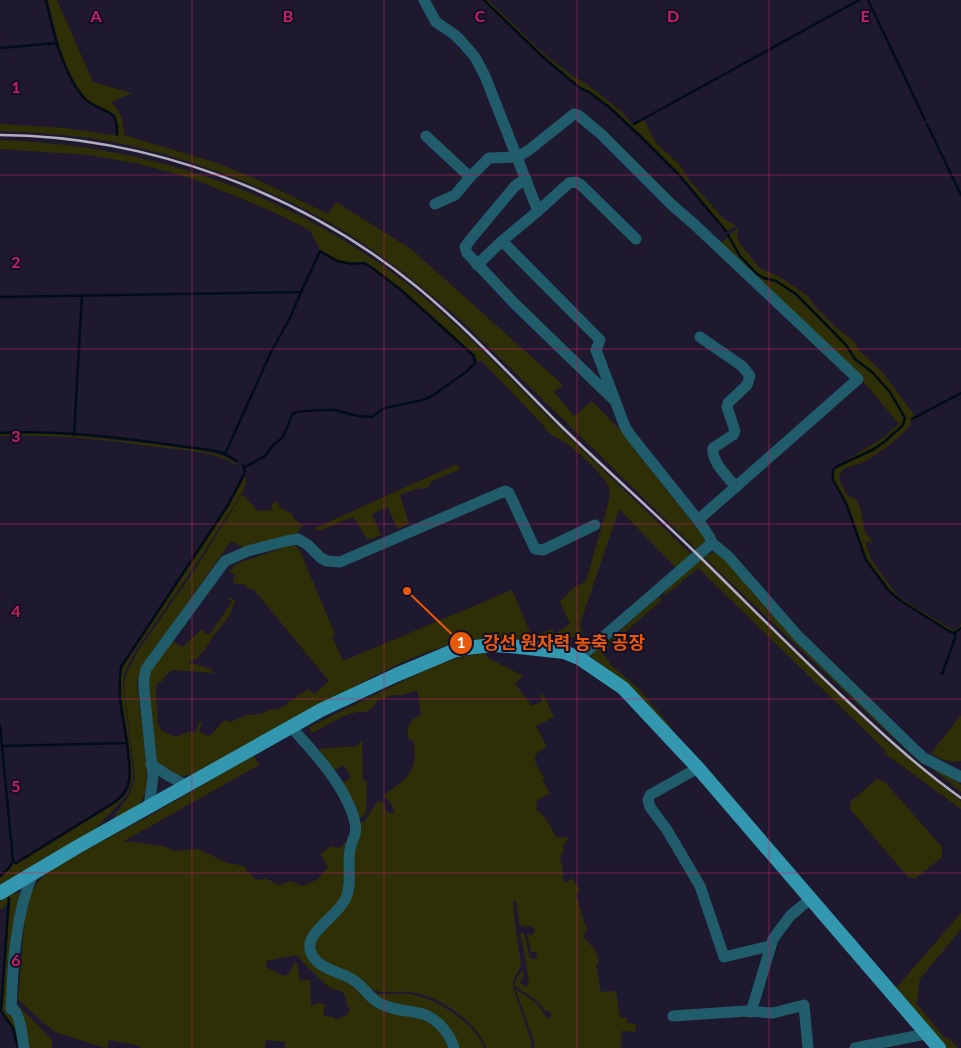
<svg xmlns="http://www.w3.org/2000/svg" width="961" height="1048" font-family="Lato,'Noto Sans KR',sans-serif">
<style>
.green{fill:#2e2f06;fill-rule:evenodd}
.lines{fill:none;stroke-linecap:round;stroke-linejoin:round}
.stream{stroke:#000d17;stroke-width:2.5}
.minor{stroke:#215c6a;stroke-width:11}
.major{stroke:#3398af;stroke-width:14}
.rail{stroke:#b1aec0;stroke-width:2.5}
.grid{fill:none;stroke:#c42363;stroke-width:1;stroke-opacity:0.55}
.grid-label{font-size:16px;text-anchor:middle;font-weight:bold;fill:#c42363;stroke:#150f25;stroke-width:4;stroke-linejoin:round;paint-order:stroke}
.leader{fill:none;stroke:#e8590c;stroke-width:2}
.callout-dot{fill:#e8590c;stroke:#150f25;stroke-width:2}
.mark-label{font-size:15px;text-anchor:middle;font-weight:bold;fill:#fff}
.callout-label{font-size:18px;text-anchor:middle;font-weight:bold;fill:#e8590c;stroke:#150f25;stroke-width:4;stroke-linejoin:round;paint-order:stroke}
</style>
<rect width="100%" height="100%" fill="#1e192f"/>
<!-- green -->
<g class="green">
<path d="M 48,0 L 57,0 L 93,82 L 132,93 L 111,102 C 122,112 123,121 124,135 L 214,162 L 254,178 L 328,214 L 336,202 L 411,249 L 563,385 L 554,392 L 574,416 L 592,401 L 626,436 L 634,449 L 704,537 L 705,543 L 697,550 L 462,321 C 432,295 400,269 367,246 C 290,193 176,150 83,137 C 55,134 28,132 0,131 L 0,124 L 65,128 L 112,135 L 118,134 L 118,126 L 115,115 C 106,108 92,105 85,97 C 63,73 56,31 48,0 Z"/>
<polygon points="485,0 488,0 543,53 574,77 587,84 623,113 633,125 643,120 646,123 653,138 658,145 679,164 690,181 724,219 736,226 727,231 681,175 639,133 609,106 589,91 580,87 544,56"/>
<path d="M 0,140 C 156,145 307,199 427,300 C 480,344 525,396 575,443 C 614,481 654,518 693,556 L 677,569 L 619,509 L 580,624 L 584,637 L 570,637 L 565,643 L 561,645 C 536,643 498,637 474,640 C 428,646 385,671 344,692 C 293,718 243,745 193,774 C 179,780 168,769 157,761 L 146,686 L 149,671 L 172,640 L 182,647 L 201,630 L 209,635 L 232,602 L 226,597 L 235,600 C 230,621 223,621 213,637 C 205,648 202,658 188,662 L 211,669 L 213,673 L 172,670 L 166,675 L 161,682 L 157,683 C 154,697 159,710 157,722 L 162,731 L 176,737 L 188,732 L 195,732 L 200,722 L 202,722 L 199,732 L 208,736 L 212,734 L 224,720 L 230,722 L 248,715 L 252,715 L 264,713 L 268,710 L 279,709 L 308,689 L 314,694 L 329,681 L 254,590 L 245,587 L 246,585 L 233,583 L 235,574 L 229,572 L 233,567 L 239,563 L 288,546 L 296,546 L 299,549 L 335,634 L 332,636 L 343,661 L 512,590 L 532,637 L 552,629 L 555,634 L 570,624 L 560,602 L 573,588 L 586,581 L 609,501 C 610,495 610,491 608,485 C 604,476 576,450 567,444 C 557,437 549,435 543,425 L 482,361 L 477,361 L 475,355 L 402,289 L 371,266 L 365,262 L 346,262 L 338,260 L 320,250 L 310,230 L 271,211 L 194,179 L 139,164 L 89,155 L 0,149 Z"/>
<path d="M 738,228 L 737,235 L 740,244 L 760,268 L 780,277 L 808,296 L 815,306 L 839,330 L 852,339 L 861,352 L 883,373 L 915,416 L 911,418 L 910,426 C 896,441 878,455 859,464 C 854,466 849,465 844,469 C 841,472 840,474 839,479 L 846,493 L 851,498 L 854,497 L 860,506 L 865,532 L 874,544 L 865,541 L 871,559 L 896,594 L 903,600 L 951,629 L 955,630 L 960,626 L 961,622 L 961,628 L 954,633 L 901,601 L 890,590 L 879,575 L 870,565 L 867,560 L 847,503 L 834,480 L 834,470 L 836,468 C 862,456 888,446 905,423 L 905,417 L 890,392 L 873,372 L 856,359 L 846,344 L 796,294 L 777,280 L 764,278 L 757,273 L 740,256 L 729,235 Z"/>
<path d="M 728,237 L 739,257 L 756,274 L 763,279 L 776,282 L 795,295 L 845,345 L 855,359 L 872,373 L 889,393 L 904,418 L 904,423 C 886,445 861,454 836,467 L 884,437 L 899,424 L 863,381 L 720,244 Z"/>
<path d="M 42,433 C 89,437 136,441 183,448 C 202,451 221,452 237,464 L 236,465 C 210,450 187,451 158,447 C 105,440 53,434 0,436 L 0,434 Z"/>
<polygon points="457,464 460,469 432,481 427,488 416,489 400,495 409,524 397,529 388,507 372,514 381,535 368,540 353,517 319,531 315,528"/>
<path d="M 245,475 L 246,484 L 241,494 L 194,567 L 136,650 L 124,674 L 123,687 L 132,760 L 133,777 L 129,793 L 95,829 L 45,858 L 0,886 L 0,877 L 13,864 L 17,864 L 116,803 C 121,799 127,796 129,789 C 136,767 124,717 120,693 L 120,680 L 123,667 L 229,506 Z"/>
<path d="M 242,494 L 258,511 L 272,510 L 272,504 L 279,501 L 279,507 L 292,514 L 294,519 L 303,525 L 300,528 L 298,533 L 244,548 L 231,541 L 142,668 L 137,682 C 138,706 154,783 142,800 C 136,809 122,814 113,819 L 130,794 L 135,777 L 124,687 L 126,675 L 138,651 L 196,568 Z"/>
<polygon points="712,553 716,553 727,561 762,604 807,651 944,772 961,785 961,792 889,734 704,557"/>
<polygon points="700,559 882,737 961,801 961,809 884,753 885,750 698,568 665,596 665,590"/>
<polygon points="658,597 663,599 602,652 611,665 639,689 671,727 668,727 627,684 591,657 593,651 612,638"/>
<path d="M 484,653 L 486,653 L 487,657 L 523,676 L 515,684 L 532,706 L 542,701 L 540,696 L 543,694 L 554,717 L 536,726 L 547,747 C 527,755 536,766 545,778 L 542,779 L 550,794 L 542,797 L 536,802 L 537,810 L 547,820 L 556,837 L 569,838 L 563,845 L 564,851 L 560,856 C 562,863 561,868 564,874 L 561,877 L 566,883 L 572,878 L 580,891 L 576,894 L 587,931 L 583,936 L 596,951 L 599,964 L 596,965 L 601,992 L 616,991 L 620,1017 L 627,1018 L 626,1023 L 636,1024 L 635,1032 L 621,1031 L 621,1048 L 534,1048 L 534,1041 L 515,988 C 532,1002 535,998 546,1018 L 550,1018 L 551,1013 L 549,1011 L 545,1011 L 537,1001 L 515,986 L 515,981 L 523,969 L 524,974 L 520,982 L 524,986 L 529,985 L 526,963 L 532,964 L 526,962 L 520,933 L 524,933 L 530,958 L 535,959 L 538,955 L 536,952 L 531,952 L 527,934 L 532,935 L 535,931 L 532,926 L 525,927 L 524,925 L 520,926 L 516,901 L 513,902 L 516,933 L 521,962 L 520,968 L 513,980 L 513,987 L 531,1041 L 531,1048 L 486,1048 C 477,1021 436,993 408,992 C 398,991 387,994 377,991 C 369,989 328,968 322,962 C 318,957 314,948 311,942 L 344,906 L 358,823 L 364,822 L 378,801 L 384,803 L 386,812 L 394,814 C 394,805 390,802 383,796 C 404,780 420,773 413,741 L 409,739 C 405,726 410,721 421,714 L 417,690 L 403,695 L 393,695 L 377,701 L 373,707 L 367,712 C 350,709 327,725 312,733 L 309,727 L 438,664 L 461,657 Z"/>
<path d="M 961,715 L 961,761 C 949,763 941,760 931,753 Z"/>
<polygon points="359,742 362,742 363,781 367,781 366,813 360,818 356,817 340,785 351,778 344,765 333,771 319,749 358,746"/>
<path d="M 254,755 L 259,765 L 124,841 L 163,846 L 175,851 L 198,849 L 228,863 L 240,865 L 245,867 L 251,876 L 256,879 L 260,880 L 265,878 L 279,885 L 291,881 L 302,886 L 318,879 L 328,867 L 320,854 L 332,846 L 339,848 L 347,841 L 345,893 L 306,946 L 362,990 L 437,1027 L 451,1048 L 285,1048 L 285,1042 L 266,1040 L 265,1048 L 140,1048 L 140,1046 L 109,1040 L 107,1048 L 106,1048 L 57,1033 L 46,1025 L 18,999 L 26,905 C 33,886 42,874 59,864 L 146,818 ZM 296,955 L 322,981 L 330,988 L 343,992 L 346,998 L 347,1006 L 350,1009 L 348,1014 L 336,1020 L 333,1017 L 323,1016 L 325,1004 L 319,1003 L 311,1006 L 310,979 L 300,981 L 297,963 L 294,963 L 288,975 L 284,976 L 266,967 L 266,961 Z"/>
<polygon points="877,779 884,781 942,847 942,857 915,879 908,877 850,809 850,802"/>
<polygon points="15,893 21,893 14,1011 23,1048 18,1048 13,1027 2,1011 10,899 8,899 8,904 0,910 0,901 9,894"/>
<path d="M 961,913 L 961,929 L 920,979 C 918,987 919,995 916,1003 L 944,1037 L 950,1039 L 958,1048 L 944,1048 L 898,994 L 900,992 L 896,988 Z"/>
<path d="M 374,993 C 386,996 397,993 409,994 C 435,997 475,1023 484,1048 L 456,1048 L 439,1021 L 392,1007 Z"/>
<polygon points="17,1004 52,1040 52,1048 28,1048 21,1011"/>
</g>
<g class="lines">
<!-- stream -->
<g class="stream">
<path d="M 46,0 C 53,31 62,73 84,98 C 91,106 105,109 114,116 L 117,126 L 117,135"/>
<polyline points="484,0 544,58 580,88 589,92 609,107 638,134 679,175 726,231"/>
<polyline points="868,0 925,120"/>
<polyline points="0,48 57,43"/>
<polyline points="634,124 859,0"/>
<polyline points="927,124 961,195"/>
<polyline points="728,235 740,256 757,274 764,278 776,281 796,294 846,345 855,359 872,372 890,392 905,418 903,425 884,442 874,449 836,467 833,470 833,480 846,503 866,560 889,591 901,601 949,631 954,633 961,628"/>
<path d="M 0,297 L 301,292 L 320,251 L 337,261 L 351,264 L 364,263 L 371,267 L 401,290 L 474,356 L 475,363 L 466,372 L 432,396 L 423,400 L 384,408 L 372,417 C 359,417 349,414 336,410 C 330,409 299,411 293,413 L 284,434 L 281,439 L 272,446 L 265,456 L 245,467"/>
<polyline points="912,419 961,393"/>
<path d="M 0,433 C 57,430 116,437 172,445 C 190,448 209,448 225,454 L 271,352 L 290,318 L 301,292"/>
<polyline points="74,435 82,295"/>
<polyline points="225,454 237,461"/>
<polyline points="243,465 245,472"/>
<polyline points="942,674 955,638 955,633"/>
<polyline points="0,725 13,861 9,868 0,876"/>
<path d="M 2,746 L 127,743 C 123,717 117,693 121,667 L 228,505 L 244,475"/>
<path d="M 13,861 L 16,863 L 115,802 C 136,786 129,766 127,743"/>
<polyline points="9,898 1,1011 13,1028 18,1048"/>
</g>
<!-- minor -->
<g class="minor">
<polyline points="424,0 436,22 455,35 462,42 475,57 485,76 538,211 502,241 600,340 596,350 625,427 631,436 698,520 709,536 712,543 579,658"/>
<polyline points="426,136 470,177"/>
<polyline points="526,179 515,186 470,240 465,247 467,253 514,303 612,398"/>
<polyline points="435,204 455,195 470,177 489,158 517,157 529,150 574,114 578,115 601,134 672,205 695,225 858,379 698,520"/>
<polyline points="538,211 569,183 576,182 581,185 636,239"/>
<polyline points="477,265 502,241"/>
<path d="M 700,337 L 742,366 L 750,376 L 747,385 L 728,403 L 727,407 L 735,431 L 733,435 L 713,448 C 711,462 728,477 736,487"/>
<polyline points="712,543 728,556 798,636 913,748 924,758 961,777"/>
<path d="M 291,727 C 314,752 348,789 355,823 C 357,832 354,837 351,845 C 346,862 353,881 346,898 C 338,917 300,934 312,955 C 320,969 337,971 350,978 C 363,984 368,998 381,1004 C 405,1016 423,1005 443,1028 C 448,1034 452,1040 454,1048"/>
<polyline points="151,764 167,775 186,785"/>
<polyline points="698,768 650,795 648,800 650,807 667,830 700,886 724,957 770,946"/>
<polyline points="149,807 153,776 144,689 144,678 146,669 225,561 248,551 286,541 298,539 308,545 321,558 327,561 340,562 505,491 509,493 535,549 543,550 595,525"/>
<path d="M 11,1006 C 21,1015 22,1035 24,1048"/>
<path d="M 11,1009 C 13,963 15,914 34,871"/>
<polyline points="751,1012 773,939 790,916 810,899"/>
<polyline points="673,1016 746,1011 773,1013 804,1005 808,1048"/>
<polyline points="855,1048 926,1034"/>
</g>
<!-- major -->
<polyline class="major" points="0,893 77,847 321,710 396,675 453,651 466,648 493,645 510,646 564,652 579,658 623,688 698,768 939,1048"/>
<!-- rail -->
<path class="rail" d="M 0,135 C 149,136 302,193 417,287 C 468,329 513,378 560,425 C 606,470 654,512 700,557 C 748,604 794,651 842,696 C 880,732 919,768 961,798"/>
</g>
<!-- grid -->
<path class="grid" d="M 192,0 L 192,1048M 384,0 L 384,1048M 577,0 L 577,1048M 769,0 L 769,1048M 0,175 L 961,175M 0,349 L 961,349M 0,524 L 961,524M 0,699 L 961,699M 0,873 L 961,873"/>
<g class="grid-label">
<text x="96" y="22">A</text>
<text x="288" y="22">B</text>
<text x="480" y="22">C</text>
<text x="673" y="22">D</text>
<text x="865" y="22">E</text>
<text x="16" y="93">1</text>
<text x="16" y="268">2</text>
<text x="16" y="442">3</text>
<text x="16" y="617">4</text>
<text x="16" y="792">5</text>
<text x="16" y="966">6</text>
</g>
<!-- callouts -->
<path class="leader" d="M407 591L461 643"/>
<g class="callout-dot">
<circle cx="407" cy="591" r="5"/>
<circle cx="461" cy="643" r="12"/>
</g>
<g class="mark-label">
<text x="461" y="648">1</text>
</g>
<g class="callout-label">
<text x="564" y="649">강선 원자력 농축 공장</text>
</g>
</svg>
